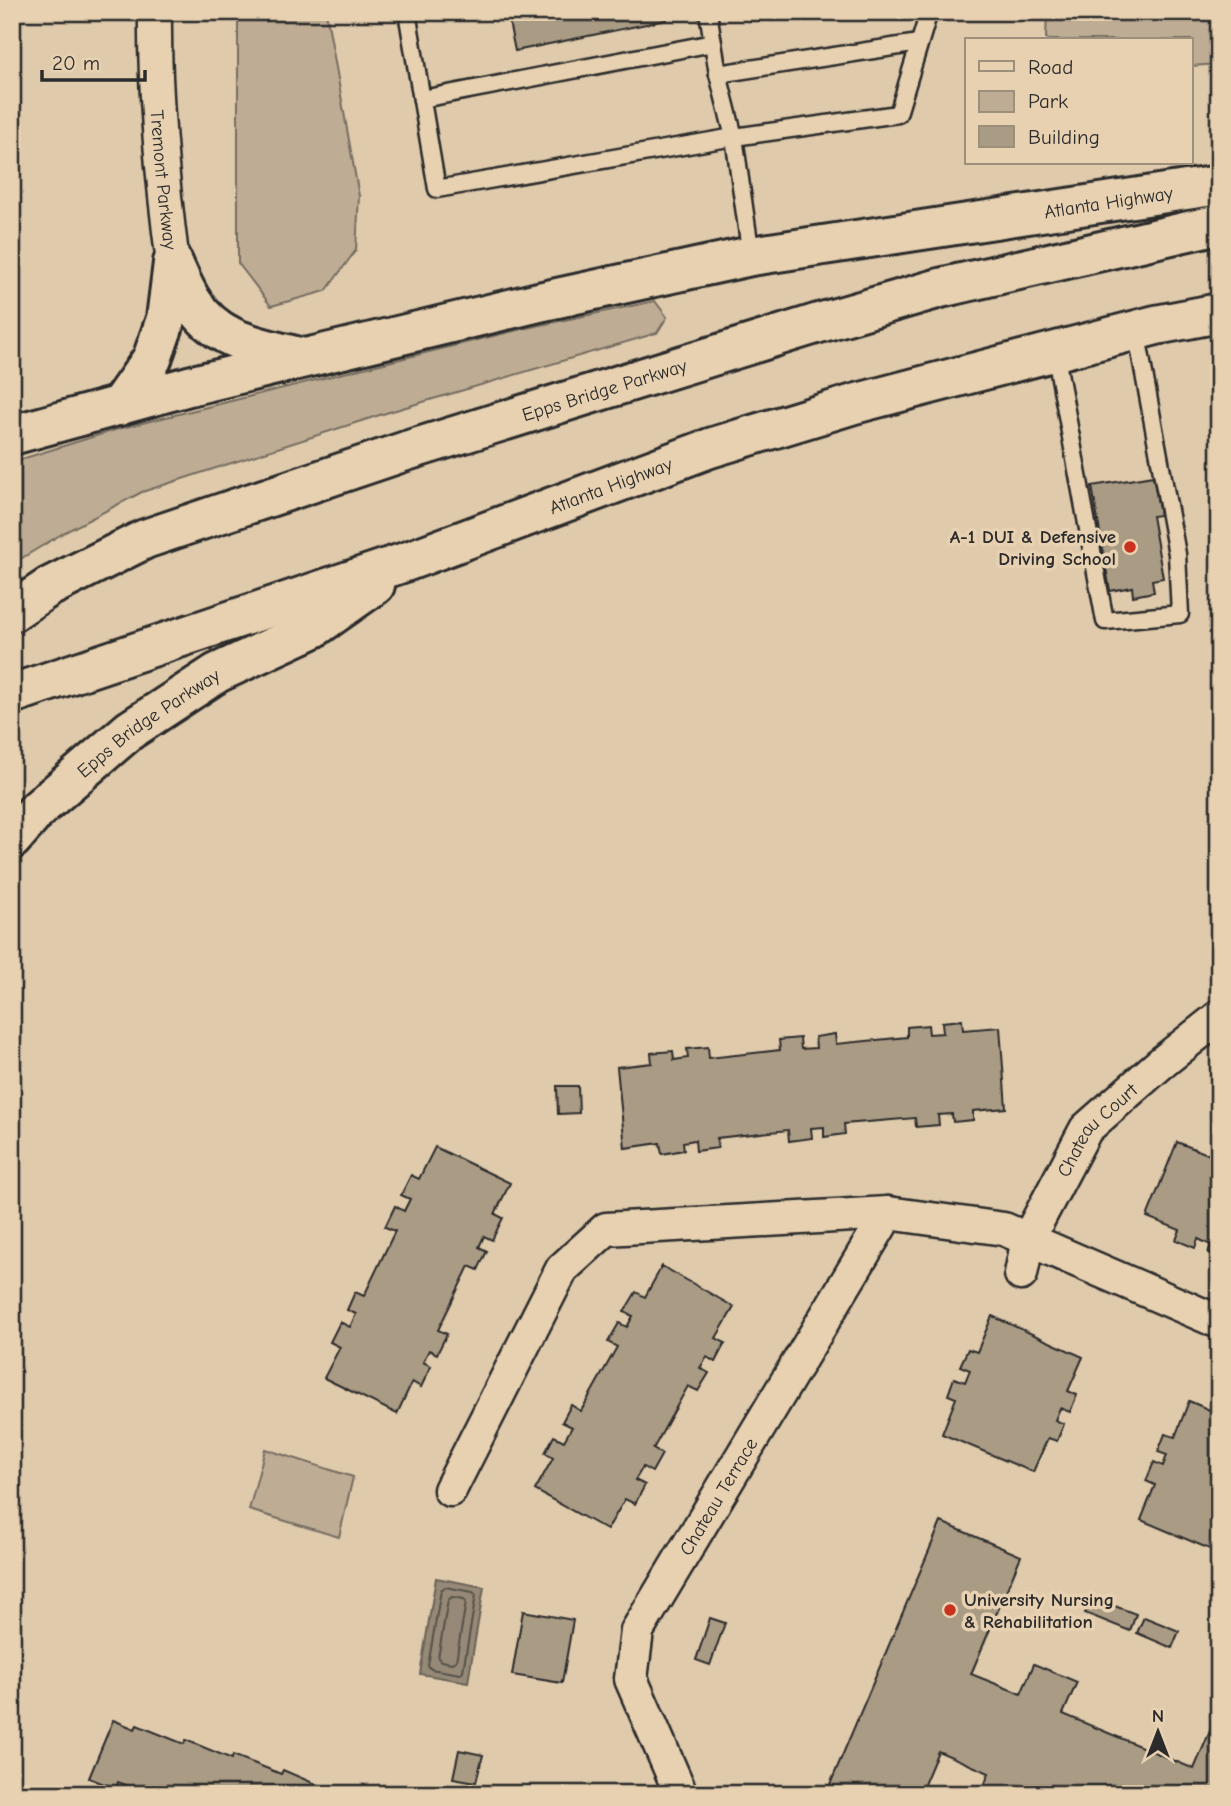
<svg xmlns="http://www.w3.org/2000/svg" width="1231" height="1806" font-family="'Comic Neue',sans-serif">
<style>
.green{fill:#bead94;stroke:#746c60;stroke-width:2}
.water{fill:#968977;stroke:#6b6359;stroke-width:2}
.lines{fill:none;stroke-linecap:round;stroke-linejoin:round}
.shore{stroke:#565149;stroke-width:2}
.building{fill:#aa9b85;stroke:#2b2b2b;stroke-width:2}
.service-casing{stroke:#2b2b2b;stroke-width:21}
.minor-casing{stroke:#2b2b2b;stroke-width:37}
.primary-casing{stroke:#2b2b2b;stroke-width:44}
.service{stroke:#e7d1b1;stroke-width:16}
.minor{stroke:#e7d1b1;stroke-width:32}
.primary{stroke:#e7d1b1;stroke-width:38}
.poi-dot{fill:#c8321e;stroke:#e7d1b1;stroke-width:2.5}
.labels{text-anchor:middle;stroke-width:7;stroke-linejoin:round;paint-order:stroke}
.street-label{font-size:19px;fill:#2b2b2b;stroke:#e7d1b1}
.poi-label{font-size:19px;font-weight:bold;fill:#2b2b2b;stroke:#e7d1b1;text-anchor:end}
</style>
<rect width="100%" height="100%" fill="#dfcaac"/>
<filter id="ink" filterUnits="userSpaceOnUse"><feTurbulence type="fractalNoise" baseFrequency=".0143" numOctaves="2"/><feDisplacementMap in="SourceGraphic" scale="14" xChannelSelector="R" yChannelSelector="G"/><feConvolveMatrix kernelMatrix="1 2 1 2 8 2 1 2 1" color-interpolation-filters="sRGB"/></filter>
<g filter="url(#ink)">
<!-- green -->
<g class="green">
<polygon points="238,12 326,12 359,196 356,250 326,291 271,306 238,263"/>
<polygon points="1047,12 1219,12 1219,64 1191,66 1191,40 1049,40 1046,38"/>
<polygon points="655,301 667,317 657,333 389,412 142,492 65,532 12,564 12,462 118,429 522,329"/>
<polygon points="265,1449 353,1477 339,1537 249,1510"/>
</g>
<!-- water -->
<polygon class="water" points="436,1578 484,1587 468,1682 420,1674"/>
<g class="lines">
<!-- shore -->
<g class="shore">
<polygon points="445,1587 473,1592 476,1595 463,1671 460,1674 431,1669 428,1666 441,1590"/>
<polygon points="452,1597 464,1599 466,1602 456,1661 452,1663 441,1661 438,1658 448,1600"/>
</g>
</g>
<!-- building -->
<g class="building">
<polygon points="507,12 665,12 666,20 515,51"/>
<polygon points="1153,476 1160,515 1152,516 1163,578 1152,580 1154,592 1133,596 1132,587 1110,591 1092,486"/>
<polygon points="962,1020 963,1030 1000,1027 1006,1108 973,1111 973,1120 953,1122 952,1114 938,1115 939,1125 916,1127 915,1118 844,1124 845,1134 824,1137 824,1127 811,1128 812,1138 789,1141 788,1130 717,1138 718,1148 696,1151 695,1140 683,1142 684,1150 662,1154 660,1143 625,1148 617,1067 652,1063 651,1053 673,1051 674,1060 688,1058 687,1049 708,1047 709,1058 780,1050 779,1040 800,1038 801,1049 816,1048 815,1037 835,1034 836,1044 907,1037 907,1027 928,1025 929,1034 943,1033 942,1022"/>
<polygon points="557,1086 578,1086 579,1113 558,1114"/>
<polygon points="1177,1142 1210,1155 1213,1147 1219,1149 1219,1257 1208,1253 1211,1245 1198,1239 1195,1248 1176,1240 1180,1230 1147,1217"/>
<polygon points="435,1147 510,1183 495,1214 503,1218 492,1240 484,1236 479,1247 487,1251 478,1270 469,1266 438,1330 447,1334 437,1354 429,1350 423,1362 431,1366 421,1387 412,1382 397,1414 324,1378 340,1347 330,1342 340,1322 350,1327 356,1314 347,1310 355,1292 364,1296 395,1231 385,1227 395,1206 404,1211 410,1199 401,1195 411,1175 419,1179"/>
<polygon points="662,1266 734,1307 716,1338 725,1343 715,1362 707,1357 700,1368 709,1373 698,1391 688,1386 653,1449 662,1454 652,1472 643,1467 635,1480 645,1485 635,1504 625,1499 607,1530 535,1490 553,1458 545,1453 554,1436 564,1441 572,1427 562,1422 571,1405 581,1411 617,1347 608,1342 619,1323 627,1327 633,1316 624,1312 636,1292 645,1297"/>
<polygon points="992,1316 1083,1357 1068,1391 1077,1395 1070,1412 1060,1408 1055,1420 1064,1424 1057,1441 1048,1438 1033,1472 942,1434 956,1398 948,1395 954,1378 965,1382 970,1370 960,1366 968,1349 977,1352"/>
<polygon points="1189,1401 1219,1414 1219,1553 1141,1520 1155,1485 1146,1481 1154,1462 1163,1466 1167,1455 1158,1452 1165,1434 1175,1437"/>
<polygon points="941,1522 1021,1556 971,1674 1021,1694 1034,1664 1077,1682 1063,1714 1194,1769 1219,1710 1219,1794 981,1794 989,1773 938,1751 920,1794 826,1794"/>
<polygon points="1091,1597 1136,1614 1130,1631 1085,1613"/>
<polygon points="523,1611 573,1620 562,1683 512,1675"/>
<polygon points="1144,1617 1179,1631 1172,1648 1137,1633"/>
<polygon points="710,1618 725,1623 710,1665 696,1660"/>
<polygon points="113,1720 135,1729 137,1725 184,1744 186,1740 232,1759 233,1755 281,1774 283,1770 334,1792 333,1794 125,1794 129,1786 118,1782 116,1789 89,1778"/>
<polygon points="459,1750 483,1755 476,1782 453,1778"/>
</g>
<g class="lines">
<defs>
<g id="service">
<polyline points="407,12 437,189 734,137 751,256"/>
<polyline points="708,12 718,74 734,137 898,114 929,12"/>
<polyline points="718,74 919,43"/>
<polyline points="422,99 713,43"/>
<polyline points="1055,351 1105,621 1180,614 1177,554 1136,330"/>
</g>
<g id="minor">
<path id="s1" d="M 155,12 C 154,96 162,180 173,263"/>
<path id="s2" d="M 1021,1274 L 1028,1239 L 1086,1129 L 1160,1064 L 1219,1017"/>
<polyline points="450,1490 562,1269 606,1229 888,1213 1004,1229 1219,1322"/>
<path id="s3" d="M 681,1794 L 631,1679 L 637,1631 L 888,1213"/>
</g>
<g id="primary">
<path d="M 173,263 C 179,276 185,291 193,303 C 218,342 257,346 299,357"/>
<polyline points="119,406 152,359 166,319 173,263"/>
<path id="s4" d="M 12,435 L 189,386 L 539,302 L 751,256 L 1219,185"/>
<path id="s5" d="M 12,612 L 49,587 L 145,539 L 406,451 L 819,323 L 940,288 L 1219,224"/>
<path id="s6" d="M 12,694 L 408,561 L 710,448 L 854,404 L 1156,325 L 1219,313"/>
<path id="s7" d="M 12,839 L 38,809 L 130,730 L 217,673 L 314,628 L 375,585"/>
</g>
</defs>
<!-- service casing -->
<use href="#service" class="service-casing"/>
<!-- minor casing -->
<use href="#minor" class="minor-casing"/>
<!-- primary casing -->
<use href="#primary" class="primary-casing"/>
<!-- service -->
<use href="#service" class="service"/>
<!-- minor -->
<use href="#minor" class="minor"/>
<!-- primary -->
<use href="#primary" class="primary"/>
</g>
</g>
<!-- markers -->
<g class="poi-dot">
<circle cx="1130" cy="547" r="7"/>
<circle cx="950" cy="1610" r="7"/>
</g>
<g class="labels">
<!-- street labels -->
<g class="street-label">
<text dy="7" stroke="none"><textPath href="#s1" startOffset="168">Tremont Parkway</textPath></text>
<text dy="7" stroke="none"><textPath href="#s4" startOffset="1122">Atlanta Highway</textPath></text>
<text dy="7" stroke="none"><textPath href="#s5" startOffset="635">Epps Bridge Parkway</textPath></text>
<text dy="7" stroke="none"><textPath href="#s6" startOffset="634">Atlanta Highway</textPath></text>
<text dy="7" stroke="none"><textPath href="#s7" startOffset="180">Epps Bridge Parkway</textPath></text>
<text dy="7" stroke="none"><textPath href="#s2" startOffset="166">Chateau Court</textPath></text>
<text dy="7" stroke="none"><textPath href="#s3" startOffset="331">Chateau Terrace</textPath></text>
</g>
<!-- poi labels -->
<g class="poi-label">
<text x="1116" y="543">A-1 DUI &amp; Defensive<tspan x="1116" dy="22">Driving School</tspan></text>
<text x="964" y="1606" text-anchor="start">University Nursing<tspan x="964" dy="22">&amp; Rehabilitation</tspan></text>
</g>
</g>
<!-- margin -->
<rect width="1231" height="1806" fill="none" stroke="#e7d1b1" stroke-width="42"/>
<rect x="21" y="21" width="1189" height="1764" fill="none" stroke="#2b2b2b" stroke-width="2.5" filter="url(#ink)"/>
<!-- legend -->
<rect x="965" y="38" width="228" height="126" fill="#e7d1b1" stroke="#9c8f7b" stroke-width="2"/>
<rect x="979" y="61" width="35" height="10" fill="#e7d1b1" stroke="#9c8f7b" stroke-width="2"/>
<text x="1028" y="74" font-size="21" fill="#2b2b2b">Road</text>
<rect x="979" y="91" width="35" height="21" fill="#bead94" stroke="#9c8f7b" stroke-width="2"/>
<text x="1028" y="108" font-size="21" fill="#2b2b2b">Park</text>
<rect x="979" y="126" width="35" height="21" fill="#aa9b85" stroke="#9c8f7b" stroke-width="2"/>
<text x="1028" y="144" font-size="21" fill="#2b2b2b">Building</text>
<!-- north arrow -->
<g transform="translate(1158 1732)" stroke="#e7d1b1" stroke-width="5" paint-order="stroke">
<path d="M0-5L12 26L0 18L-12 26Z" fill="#2b2b2b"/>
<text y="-10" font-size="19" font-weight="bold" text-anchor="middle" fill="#2b2b2b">N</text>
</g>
<!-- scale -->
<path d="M42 70v10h103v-10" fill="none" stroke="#2b2b2b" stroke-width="3.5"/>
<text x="52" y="70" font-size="21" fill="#2b2b2b" stroke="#e7d1b1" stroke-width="5" paint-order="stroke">20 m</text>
</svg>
